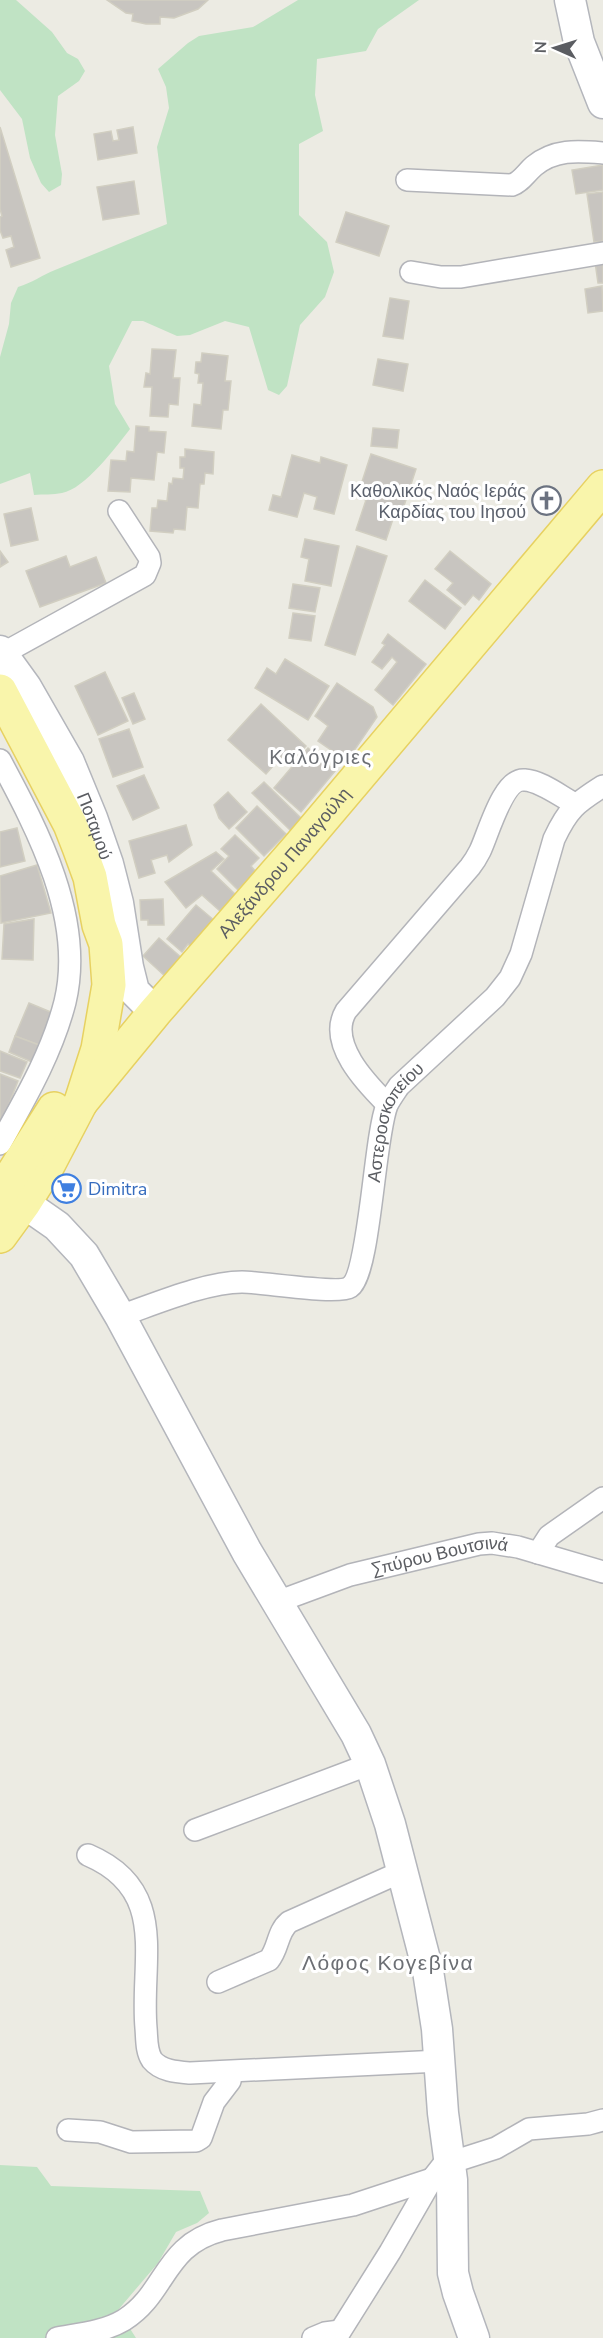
<svg xmlns="http://www.w3.org/2000/svg" width="603" height="2338" font-family="'Nunito Sans',sans-serif">
<style>
.green{fill:#c0e3c4}
.building{fill:#c8c5c0;stroke:#d1cec1;stroke-width:1.5}
.lines{fill:none;stroke-linecap:round;stroke-linejoin:round}
.street-casing{stroke:#b3b4b9;stroke-width:24}
.secondary-casing{stroke:#b4b6bc;stroke-width:33}
.primary-casing{stroke:#e7d161;stroke-width:36}
.street{stroke:#fff;stroke-width:21}
.secondary{stroke:#fff;stroke-width:30}
.primary{stroke:#f9f5ab;stroke-width:33}
.labels{text-anchor:middle;stroke-width:6;stroke-linejoin:round;paint-order:stroke}
.worship-label{font-size:18px;fill:#5b616d;stroke:#fff;text-anchor:end}
.street-label{font-size:18px;fill:#5b5d62;stroke:#fff}
.shop-label{font-size:18px;fill:#366cbe;stroke:#fff;text-anchor:start}
.neighbourhood-label{font-size:20px;letter-spacing:1.5px;fill:#6c6f74;stroke:#fff}
.quarter-label{font-size:21px;letter-spacing:1.5px;fill:#6c6f74;stroke:#fff}
</style>
<rect width="100%" height="100%" fill="#ecebe3"/>
<!-- green -->
<g class="green">
<polygon points="0,0 16,0 52,32 67,53 78,59 85,71 79,81 58,96 55,135 62,174 61,185 49,192 41,183 30,158 22,119 0,90"/>
<path d="M 298,0 L 419,0 L 378,29 L 366,51 L 317,59 L 315,95 L 323,131 L 299,144 L 299,215 L 327,242 L 334,272 L 325,297 L 300,325 L 287,386 L 279,395 L 268,390 L 249,327 L 225,321 L 190,335 L 177,336 L 143,321 L 132,321 L 109,366 L 115,404 L 130,429 C 116,447 85,489 62,493 C 53,495 43,494 34,495 L 30,473 L 0,484 L 0,357 L 9,324 L 11,303 L 18,287 C 32,283 42,275 55,270 C 93,255 129,239 167,224 L 157,147 L 169,108 L 166,87 L 158,69 L 188,43 L 199,36 L 253,27 Z"/>
<polygon points="0,2165 37,2167 51,2186 200,2191 209,2213 197,2223 176,2232 158,2263 118,2310 136,2338 0,2338"/>
</g>
<!-- building -->
<g class="building">
<polygon points="107,0 208,0 198,9 174,18 160,17 160,24 146,24 132,21 133,14 126,13"/>
<polygon points="0,127 40,258 11,267 6,250 14,247 11,236 3,238 0,230 0,217 2,216 0,209"/>
<polygon points="133,127 137,153 98,160 94,134 111,131 113,141 119,140 117,130"/>
<polygon points="603,165 603,190 576,194 572,170"/>
<polygon points="134,181 139,214 103,220 97,187"/>
<polygon points="603,192 603,241 594,242 587,194"/>
<polygon points="346,212 389,226 379,256 336,242"/>
<polygon points="603,260 603,283 598,283 595,262"/>
<polygon points="602,286 603,311 588,313 585,289"/>
<polygon points="390,298 409,301 403,339 383,336"/>
<polygon points="152,349 176,350 173,378 180,378 178,405 169,404 168,417 150,416 152,387 144,387 146,373 150,374"/>
<polygon points="202,353 228,356 225,381 231,381 228,410 223,410 221,429 192,426 194,404 201,405 203,383 198,383 199,374 195,373 196,362 201,362"/>
<polygon points="378,359 408,364 403,391 373,385"/>
<polygon points="136,426 149,427 149,431 166,432 164,453 157,452 154,480 131,478 130,492 108,491 111,460 126,461 127,451 134,452"/>
<polygon points="373,428 399,430 397,448 371,446"/>
<polygon points="185,449 214,452 213,474 205,473 204,484 200,484 198,508 187,507 185,530 174,529 173,533 150,531 152,508 157,508 158,500 167,501 169,483 172,484 173,478 183,479 184,468 180,468 180,457 185,457"/>
<polygon points="371,454 416,469 402,512 396,510 386,540 356,530 366,500 357,497"/>
<polygon points="292,455 320,463 321,457 347,465 334,514 314,509 317,497 304,493 297,517 269,510 273,495 281,497"/>
<polygon points="31,508 38,540 11,546 4,514"/>
<polygon points="305,539 339,546 331,586 305,581 309,559 301,557"/>
<polygon points="357,546 387,556 355,655 325,645"/>
<polygon points="0,551 8,562 0,567"/>
<polygon points="450,551 491,584 479,600 473,595 465,605 447,590 453,583 435,569"/>
<polygon points="66,556 70,567 96,557 106,583 40,607 26,571"/>
<polygon points="425,580 461,608 445,629 409,601"/>
<polygon points="293,584 320,588 315,612 289,608"/>
<polygon points="293,613 315,616 311,641 289,638"/>
<polygon points="388,634 426,664 393,705 375,690 397,662 392,657 382,669 372,662 385,645 382,643"/>
<polygon points="285,659 329,686 308,720 255,688 267,668 276,674"/>
<polygon points="105,672 128,721 98,735 75,686"/>
<polygon points="337,683 373,707 377,717 347,761 318,741 328,726 315,716"/>
<polygon points="134,693 145,719 133,724 122,698"/>
<polygon points="261,704 306,746 289,764 281,757 266,774 228,740"/>
<polygon points="129,729 143,767 113,777 99,739"/>
<polygon points="308,748 335,771 301,812 274,788"/>
<polygon points="144,775 159,808 133,820 117,786"/>
<polygon points="264,782 302,819 291,831 252,793"/>
<polygon points="228,792 247,812 229,829 219,818 214,805"/>
<polygon points="257,806 286,834 264,856 236,828"/>
<polygon points="186,825 192,845 169,862 167,855 151,860 155,873 139,878 129,841"/>
<polygon points="17,828 25,861 0,867 0,832"/>
<polygon points="235,835 259,858 251,866 256,872 238,890 217,869 229,856 221,849"/>
<polygon points="216,852 224,859 211,871 236,895 220,911 202,895 186,908 165,882"/>
<polygon points="37,865 51,913 1,923 0,876"/>
<polygon points="163,899 164,925 148,925 148,920 141,920 140,900"/>
<polygon points="196,905 215,921 192,948 188,944 182,952 167,939"/>
<polygon points="34,919 33,960 2,959 4,924"/>
<polygon points="159,938 183,959 167,978 143,956"/>
<polygon points="29,1003 53,1013 39,1045 15,1036"/>
<polygon points="15,1036 39,1045 32,1062 9,1052"/>
<polygon points="0,1051 27,1062 20,1078 0,1071"/>
<polygon points="0,1074 18,1081 0,1127"/>
</g>
<g class="lines">
<defs>
<g id="street">
<path d="M 407,180 L 512,185 C 521,182 526,173 534,166 C 555,149 577,151 603,153"/>
<polyline points="411,272 441,277 461,277 603,253"/>
<polyline points="2,654 145,575 150,563 149,557 119,511"/>
<path d="M 0,760 C 38,831 85,919 65,1002 C 52,1053 25,1099 0,1144"/>
<path d="M 387,1104 C 366,1083 327,1043 346,1011 L 470,867 C 474,862 477,857 480,851 C 488,835 503,777 525,780 C 541,781 560,796 575,804"/>
<path id="s1" d="M 120,1316 C 155,1304 206,1282 242,1282 C 262,1282 338,1295 350,1287 C 370,1273 374,1138 387,1105 C 390,1099 395,1092 399,1086 L 495,997 L 510,978 L 521,954 L 554,839 C 568,809 576,803 603,786"/>
<polyline points="538,1553 549,1536 603,1498"/>
<path id="s2" d="M 277,1602 L 350,1575 L 479,1544 L 492,1543 L 518,1547 L 603,1572"/>
<polyline points="195,1830 370,1764"/>
<path d="M 88,1855 C 170,1890 140,1960 146,2028 C 147,2039 146,2051 152,2060 C 161,2071 177,2072 190,2073 L 440,2061"/>
<path d="M 218,1982 L 269,1960 C 279,1948 277,1932 289,1922 L 403,1871"/>
<polyline points="68,2130 100,2132 131,2142 196,2141 201,2138 214,2102 230,2081 232,2072"/>
<path d="M 57,2338 C 79,2334 104,2332 124,2320 C 167,2293 163,2245 222,2230 L 353,2205 L 432,2179"/>
<polyline points="313,2338 325,2333 340,2331"/>
<polyline points="336,2338 390,2252 432,2179 443,2165 496,2148 529,2129 588,2124 603,2120"/>
</g>
<g id="secondary">
<polyline points="570,0 579,42 603,103"/>
<path id="s3" d="M 0,651 L 26,687 L 69,762 L 92,818 L 108,864 L 118,903 L 128,967 L 134,991 L 155,1012"/>
<polyline points="2,1192 24,1203 57,1226 84,1255 120,1316 247,1552 356,1734 370,1764 390,1824 428,1971 437,2029 443,2113 452,2180 453,2273 458,2293 474,2338"/>
</g>
<g id="primary">
<polyline points="0,691 70,824 79,847 90,877 99,925 106,944 109,985 98,1049 81,1102 48,1165 24,1203 0,1236"/>
<path id="s4" d="M 81,1102 L 155,1012 L 298,848 L 603,487"/>
<polyline points="0,1194 54,1109"/>
</g>
</defs>
<!-- street casing -->
<use href="#street" class="street-casing"/>
<!-- secondary casing -->
<use href="#secondary" class="secondary-casing"/>
<!-- primary casing -->
<use href="#primary" class="primary-casing"/>
<!-- street -->
<use href="#street" class="street"/>
<!-- secondary -->
<use href="#secondary" class="secondary"/>
<!-- primary -->
<use href="#primary" class="primary"/>
</g>
<!-- icons -->
<defs>
<symbol id="church-ring" viewBox="-11 -11 22 22"><circle r="9.5" fill="#fff" stroke="#6b7280" stroke-width="1.5"/><path d="M-1.2-6h2.4v3.5h3.3v2.4h-3.3V6h-2.4V-.1h-3.3v-2.4h3.3Z" fill="#6b7280"/></symbol>
<symbol id="supermarket-ring" viewBox="-11 -11 22 22"><circle r="9.5" fill="#fff" stroke="#3f7fe0" stroke-width="1.5"/><path d="M-6-5.5h2.5l.6 2H6L4.5 2H-2.5L-4.4-4H-6ZM-1.5 3.2a1.3 1.3 0 1 0 .1 0ZM3 3.2a1.3 1.3 0 1 0 .1 0Z" fill="#3f7fe0"/></symbol>
</defs>
<g fill-rule="evenodd">
<use href="#church-ring" x="530" y="484" width="33" height="33"/>
<use href="#supermarket-ring" x="50" y="1172" width="33" height="33"/>
</g>
<g class="labels">
<!-- worship labels -->
<g class="worship-label">
<text x="526" y="497">Καθολικός Ναός Ιεράς<tspan x="526" dy="21">Καρδίας του Ιησού</tspan></text>
</g>
<!-- street labels -->
<g class="street-label">
<text dy="6" stroke="none"><textPath href="#s3" startOffset="200">Ποταμού</textPath></text>
<text dy="6" stroke="none"><textPath href="#s4" startOffset="314">Αλεξάνδρου Παναγούλη</textPath></text>
<text dy="6" stroke="none"><textPath href="#s1" startOffset="410">Αστεροσκοπείου</textPath></text>
<text dy="6" stroke="none"><textPath href="#s2" startOffset="170">Σπύρου Βουτσινά</textPath></text>
</g>
<!-- shop labels -->
<g class="shop-label">
<text x="88" y="1195">Dimitra</text>
</g>
<!-- neighbourhood labels -->
<g class="neighbourhood-label">
<text x="321" y="764">Καλόγριες</text>
</g>
<!-- quarter labels -->
<g class="quarter-label">
<text x="388" y="1970">Λόφος Κογεβίνα</text>
</g>
</g>
<!-- north arrow -->
<g transform="translate(555 48) rotate(273)" stroke="#ffffff" stroke-width="4.5" paint-order="stroke">
<path d="M0-4.5L10 22L0 15L-10 22Z" fill="#5b5d62"/>
<text y="-9" font-size="16" font-weight="bold" text-anchor="middle" fill="#5b5d62">N</text>
</g>
</svg>
